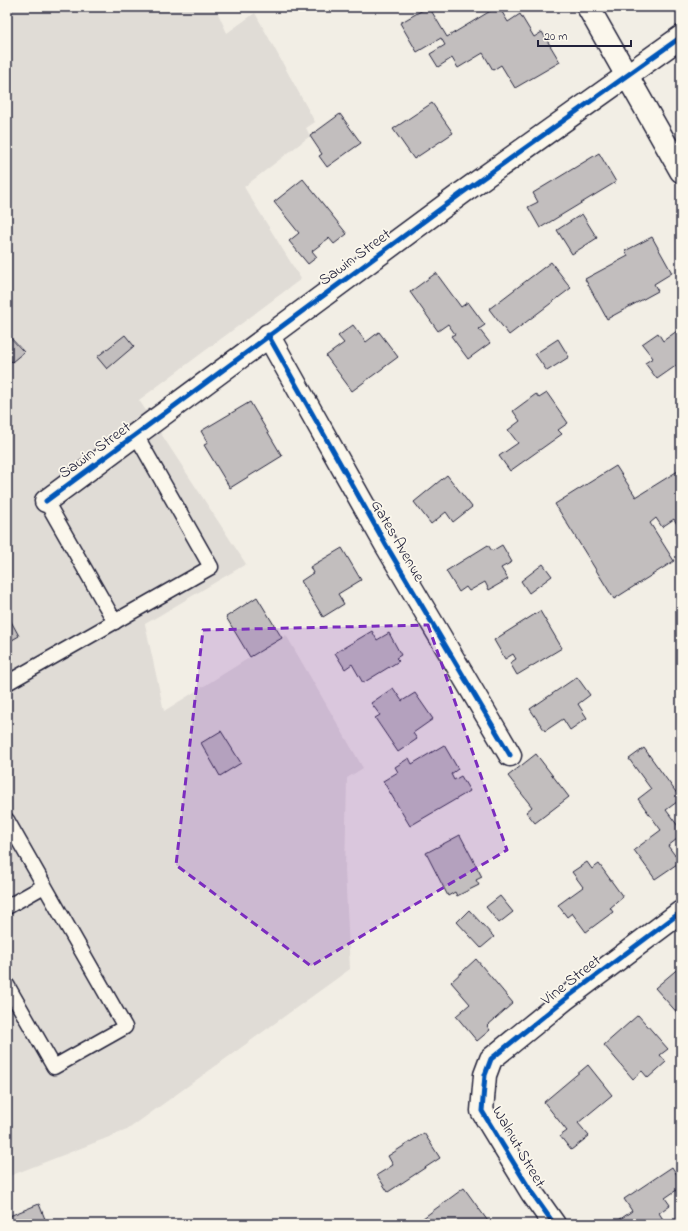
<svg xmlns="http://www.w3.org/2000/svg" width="688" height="1231" font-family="'Indie Flower',sans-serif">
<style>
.built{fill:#e0dcd6}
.building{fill:#c2bebe;stroke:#22223b}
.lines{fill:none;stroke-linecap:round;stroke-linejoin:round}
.lane-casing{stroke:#22223b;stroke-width:17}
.street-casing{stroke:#22223b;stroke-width:25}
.secondary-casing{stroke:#22223b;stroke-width:25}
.lane{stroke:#fbf7ec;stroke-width:14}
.street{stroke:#fbf7ec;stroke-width:22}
.secondary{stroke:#fbf7ec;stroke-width:22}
.cycleway-casing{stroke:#fbf7ec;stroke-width:8}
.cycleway{stroke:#0057b8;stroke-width:5}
.marked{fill:#7b2cbf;fill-opacity:0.2;stroke:#7b2cbf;stroke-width:3;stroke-dasharray:8 5;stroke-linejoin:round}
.labels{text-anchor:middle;stroke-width:3.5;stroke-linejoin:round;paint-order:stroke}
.street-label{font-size:16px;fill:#22223b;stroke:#fbf7ec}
</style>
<rect width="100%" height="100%" fill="#f2eee5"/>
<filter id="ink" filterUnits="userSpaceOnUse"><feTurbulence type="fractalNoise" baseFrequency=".025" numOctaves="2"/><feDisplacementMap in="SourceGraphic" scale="8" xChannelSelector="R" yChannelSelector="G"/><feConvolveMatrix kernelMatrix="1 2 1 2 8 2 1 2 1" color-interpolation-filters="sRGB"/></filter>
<g filter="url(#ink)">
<!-- built -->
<polygon class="built" points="7,7 215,7 227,33 255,13 315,122 306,128 310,136 244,187 301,279 139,400 246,564 145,624 164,711 286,635 363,768 347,778 345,870 350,969 127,1130 7,1177"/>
<!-- building -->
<g class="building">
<polygon points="428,7 429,7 447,37 497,7 499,7 508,22 520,14 534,37 542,32 560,62 515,88 501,65 493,70 483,53 458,68 452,58 438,67 430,54 445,45 441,38 417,52 400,23"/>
<polygon points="432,103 453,133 414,159 393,129"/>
<polygon points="340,114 361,143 327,167 319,156 322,154 310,136"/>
<polygon points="599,153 616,182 540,228 528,207 538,202 533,193"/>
<polygon points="303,179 347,234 334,244 329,238 312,251 317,257 308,264 289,241 299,233 274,202"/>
<polygon points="582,214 597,238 572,254 557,230"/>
<polygon points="652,237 672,273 654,284 658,291 607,319 585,279 628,256 625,251"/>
<polygon points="551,262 571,288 509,335 489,309"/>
<polygon points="436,273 461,307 468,302 485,325 479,329 490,343 468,359 451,336 455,334 448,324 438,331 410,292"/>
<polygon points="353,325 366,342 379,332 398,357 352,391 326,356 344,343 338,336"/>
<polygon points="681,328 681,370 677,365 657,379 645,363 653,358 642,344 658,333 663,341"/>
<polygon points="7,334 24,352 12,362 7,357"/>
<polygon points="125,335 134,346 107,369 97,357"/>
<polygon points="558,339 569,357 547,371 535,354"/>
<polygon points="547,393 568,423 558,430 562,434 510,471 499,456 518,443 508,430 520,421 513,411 536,394 539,398"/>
<polygon points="250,402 282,456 230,488 204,445 208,443 201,431"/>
<polygon points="616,466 636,497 681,469 681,531 674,519 662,527 656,518 650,523 674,561 614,599 555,504"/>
<polygon points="447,475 472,507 453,522 446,512 431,524 414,502"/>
<polygon points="488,545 492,551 502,545 512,562 501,568 508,579 489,590 485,582 469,591 466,587 459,592 446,571"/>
<polygon points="342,548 361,580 338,594 344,604 323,617 301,581 313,573 310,567"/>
<polygon points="543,564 552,576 529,593 521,581"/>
<polygon points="257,597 282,638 250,657 226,617"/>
<polygon points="540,611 562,648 517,675 510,663 516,659 513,654 505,659 494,640"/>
<polygon points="7,614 19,636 7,643"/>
<polygon points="372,631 377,640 389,633 401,655 396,658 399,661 363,683 352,664 345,669 335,653"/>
<polygon points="577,677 590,695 578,704 587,718 570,730 563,719 545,731 530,709"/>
<polygon points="393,688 402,701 415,693 433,719 413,733 417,739 398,752 375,718 380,715 371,703"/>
<polygon points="221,731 241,763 220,776 201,743"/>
<polygon points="444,745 458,769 451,774 454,780 461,776 470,791 410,826 383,781 398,772 395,767 409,758 412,764"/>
<polygon points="644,748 681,799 666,810 681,830 681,836 668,846 680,862 655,879 634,850 661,830 638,799 651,789 629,759"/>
<polygon points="536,754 569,797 535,823 526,812 532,807 508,776"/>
<polygon points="460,835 482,877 476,880 479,885 457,896 455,892 448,896 426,853"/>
<polygon points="587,862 592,869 599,864 623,897 610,908 613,912 586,932 572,913 567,917 558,905 583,887 572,872"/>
<polygon points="500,896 513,912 499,923 486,907"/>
<polygon points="469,910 494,937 481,948 457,922"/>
<polygon points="476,959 513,1003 487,1026 490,1030 477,1041 456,1016 470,1004 451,982"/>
<polygon points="681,966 681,1017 655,988"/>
<polygon points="638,1015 668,1049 660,1055 666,1062 648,1078 642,1071 633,1079 604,1045"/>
<polygon points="588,1065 612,1095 578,1123 589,1136 571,1150 560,1136 567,1131 544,1102"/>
<polygon points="424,1133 440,1158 388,1192 377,1175 393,1165 388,1156"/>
<polygon points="672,1167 681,1181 681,1187 665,1198 670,1205 659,1213 666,1224 618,1224 616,1222 632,1211 624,1199"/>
<polygon points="464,1188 490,1224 415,1224"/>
<polygon points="39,1204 47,1224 7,1224 7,1217"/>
</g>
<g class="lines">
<defs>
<g id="lane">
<polyline points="46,501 115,622"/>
<polyline points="7,683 211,567 136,435"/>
<polyline points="7,820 125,1027 54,1067 7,985"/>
<polyline points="7,907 44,886"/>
</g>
<g id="street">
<polyline points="268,335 386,545 510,755"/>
<polyline points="46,501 462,193 681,37"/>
<polyline points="554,1224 532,1193 482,1111 485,1075 491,1059 565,999 681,912"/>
</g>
<polyline id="secondary" points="588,7 681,171"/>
</defs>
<!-- lane casing -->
<use href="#lane" class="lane-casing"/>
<!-- street casing -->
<use href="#street" class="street-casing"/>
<!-- secondary casing -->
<use href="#secondary" class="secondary-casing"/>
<!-- lane -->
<use href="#lane" class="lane"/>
<!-- street -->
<use href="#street" class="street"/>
<!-- secondary -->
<use href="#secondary" class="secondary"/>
<defs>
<g id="cycleway">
<polyline points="268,335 386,545 510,755"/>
<polyline points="46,501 462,193 681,37"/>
<polyline points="554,1224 532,1193 482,1111 485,1075 491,1059 565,999 681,912"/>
</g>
</defs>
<!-- cycleway casing -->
<use href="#cycleway" class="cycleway-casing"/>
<!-- cycleway -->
<use href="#cycleway" class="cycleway"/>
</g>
</g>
<!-- marked area -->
<path class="marked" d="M 428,625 L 507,850 L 311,966 L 176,865 L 203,630 Z"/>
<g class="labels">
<!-- street labels -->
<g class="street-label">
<text transform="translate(354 256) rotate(-36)" y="6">Sawin Street</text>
<text transform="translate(94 449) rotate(-36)" y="6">Sawin Street</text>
<text transform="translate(399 540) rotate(60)" y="6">Gates Avenue</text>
<text transform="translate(570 979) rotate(-38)" y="6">Vine Street</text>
<text transform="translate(520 1146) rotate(60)" y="6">Walnut Street</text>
</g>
</g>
<!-- margin -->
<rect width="688" height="1231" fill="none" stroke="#fbf7ec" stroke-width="24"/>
<rect x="12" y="12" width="664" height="1207" fill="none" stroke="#22223b" stroke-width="1.5" filter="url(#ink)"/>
<!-- scale -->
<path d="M538 40v6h93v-6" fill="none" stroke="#22223b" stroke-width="2"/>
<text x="544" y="40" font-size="12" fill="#22223b" stroke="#fbf7ec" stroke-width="3" paint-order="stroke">20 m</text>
</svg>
